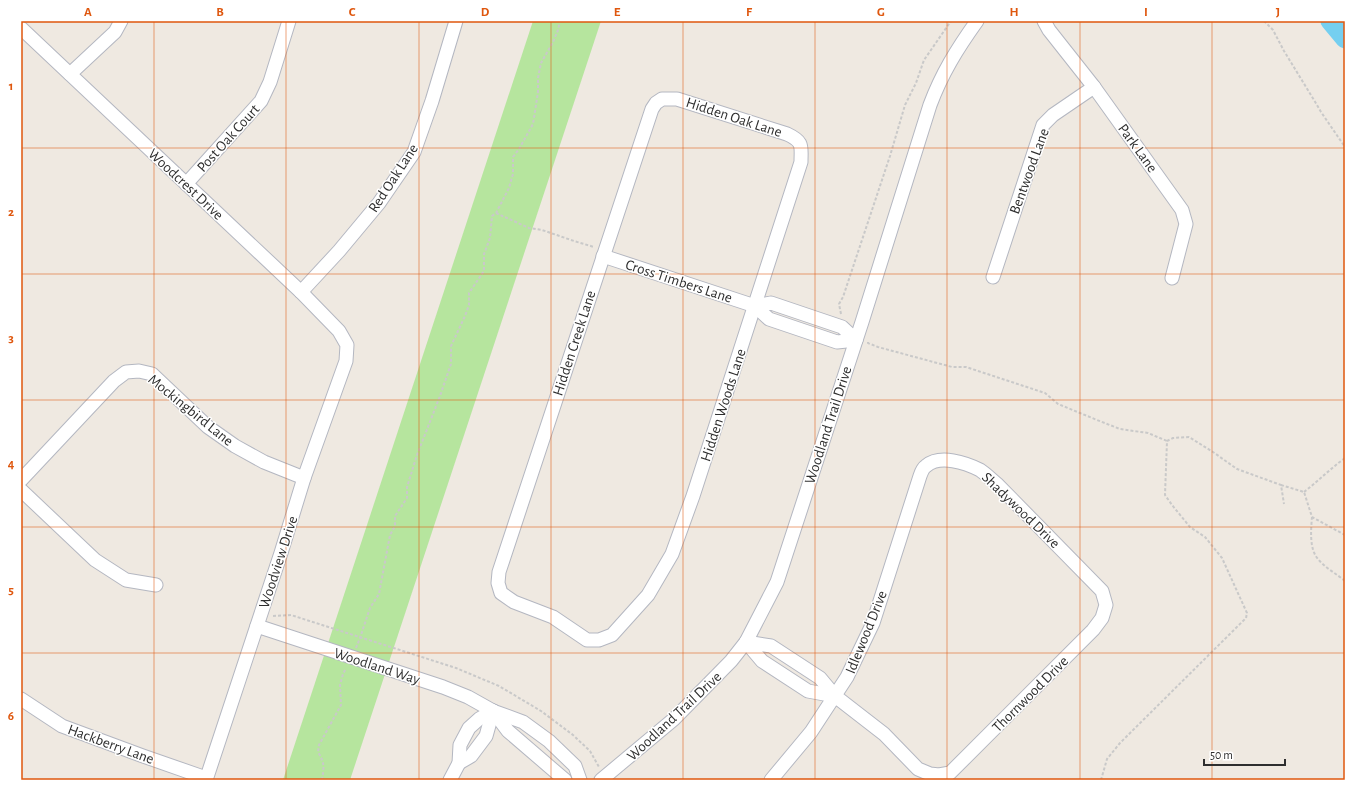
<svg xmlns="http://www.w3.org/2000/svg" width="1366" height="801" font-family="'Alegreya Sans',sans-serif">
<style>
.green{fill:#b6e59e}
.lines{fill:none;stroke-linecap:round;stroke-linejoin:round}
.river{stroke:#75cff0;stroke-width:19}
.street-casing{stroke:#b4b7c1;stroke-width:15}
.path{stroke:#c9c9c9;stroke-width:2;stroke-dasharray:3 2;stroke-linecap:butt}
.street{stroke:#fff;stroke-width:13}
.grid{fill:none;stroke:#df570e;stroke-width:1;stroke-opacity:0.55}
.labels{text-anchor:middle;stroke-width:3;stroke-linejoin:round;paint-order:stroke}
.street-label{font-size:15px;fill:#2e2e2e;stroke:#fff}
.neatline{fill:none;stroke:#df570e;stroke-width:1.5}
.grid-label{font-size:13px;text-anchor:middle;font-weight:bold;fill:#df570e}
</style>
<rect width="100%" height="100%" fill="#efe9e1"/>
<!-- green -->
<polygon class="green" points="533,21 601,21 350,780 283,780"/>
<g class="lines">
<!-- river -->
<polyline class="river" points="1330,21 1345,39"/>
<defs>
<g id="street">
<polyline points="1044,21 1049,30 1094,87 1182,210 1186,224 1172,278"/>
<polyline points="21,28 301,292 339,331 347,345 346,361 304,478 281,553 206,780"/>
<polyline points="70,74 115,32 121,21"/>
<path d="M 662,99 L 677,99 L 787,134 C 804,142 801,146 801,162 L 693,496 L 672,554 L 648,595 L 612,635 L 599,640 L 587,640 L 553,617 L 514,602 L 501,593 L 498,583 L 499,572 L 652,109 L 656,103 Z"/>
<polyline points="186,184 261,101 270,82 289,21"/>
<polyline points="603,256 755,306 769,319 837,342 856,340"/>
<polyline points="993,277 1043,125 1053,115 1094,87"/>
<polyline points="301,292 339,251 379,203 414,152 432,101 456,21"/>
<polyline points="755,306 771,303 842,327 856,340"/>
<polyline points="21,480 114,381 126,372 139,371 152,374 208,427 235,446 264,462 304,478"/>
<polyline points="21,490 95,560 126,580 156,585"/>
<polyline points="257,626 443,687 468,697 493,711 523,722 549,741 575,766 580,780"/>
<path d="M 746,642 L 771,646 L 820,678 L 835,696 L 884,734 L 918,769 L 930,774 L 939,775 L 950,773 L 1093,630 L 1102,618 L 1106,605 L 1102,591 L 997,484 C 992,480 986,474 980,470 C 966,463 940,454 926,466 C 923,468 921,473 920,476 L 873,623 L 847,677 L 811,732 L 771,780"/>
<polyline points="746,642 762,661 808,691 835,696"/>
<polyline points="21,699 62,726 143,756 206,778"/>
<polyline points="493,711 508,731 565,780"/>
<polyline points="459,763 471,756 486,736 493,711"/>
<polyline points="450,780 459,763 460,745 469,728 479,719 493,711"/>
<path d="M 601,780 L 674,719 L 731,661 L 746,642 L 777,582 L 862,322 L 930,105 C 942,73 957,49 977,21"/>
</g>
</defs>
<!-- street casing -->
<use href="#street" class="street-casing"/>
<!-- path -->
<g class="path">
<polyline points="1264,21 1273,30 1284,51 1314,100 1321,112 1345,147"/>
<polyline points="496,213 529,228 542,230 574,241 594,247"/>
<polyline points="841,314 839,304 843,297 890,156 905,105 916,83 924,60 951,21"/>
<polyline points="868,342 868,343 878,347 952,367 966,367 1045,393 1058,404 1097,420 1120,429 1148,433 1167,441"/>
<polyline points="1281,485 1304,492 1312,517 1345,535"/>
<path d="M 1304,492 C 1318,481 1330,469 1345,458"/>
<path d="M 1312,517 C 1311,529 1309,549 1318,559 C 1325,568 1337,574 1345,581"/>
<polyline points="273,616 291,615 456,668 499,686 541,711 573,735 590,751 599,767"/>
<polyline points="356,648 360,638 370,608 379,594 390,535 395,526 395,516 407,498 407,487 417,455 440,396 451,364 451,346 465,316 469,305 469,293 484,271 484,254 490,238 492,216 496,213 509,188 513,174 513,157 519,149 533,124 538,92 538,78 541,63 553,42 558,30 560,21"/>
<path d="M 322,780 C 324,767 325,764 318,752 L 319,745 L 341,705 L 340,685 L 343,674 L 346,668"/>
<polyline points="1101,780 1107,759 1120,743 1246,618 1247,613 1222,558 1205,537 1190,527 1172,505 1165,495 1167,441 1173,438 1189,437 1213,452 1237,469 1281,485 1284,504"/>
</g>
<!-- street -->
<use href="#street" class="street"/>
</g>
<!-- grid -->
<path class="grid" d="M 154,21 L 154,780M 286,21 L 286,780M 419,21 L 419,780M 551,21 L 551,780M 683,21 L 683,780M 815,21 L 815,780M 947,21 L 947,780M 1080,21 L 1080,780M 1212,21 L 1212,780M 21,148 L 1345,148M 21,274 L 1345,274M 21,400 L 1345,400M 21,527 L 1345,527M 21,653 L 1345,653"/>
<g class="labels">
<!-- street labels -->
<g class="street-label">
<text transform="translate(734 117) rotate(18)" y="5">Hidden Oak Lane</text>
<text transform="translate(228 138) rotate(-48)" y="5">Post Oak Court</text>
<text transform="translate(1138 148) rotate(54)" y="5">Park Lane</text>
<text transform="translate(1029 171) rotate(-70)" y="5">Bentwood Lane</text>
<text transform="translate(393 178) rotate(-57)" y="5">Red Oak Lane</text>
<text transform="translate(186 184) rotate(43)" y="5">Woodcrest Drive</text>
<text transform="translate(679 281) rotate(18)" y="5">Cross Timbers Lane</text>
<text transform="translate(574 343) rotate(-72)" y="5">Hidden Creek Lane</text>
<text transform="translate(723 405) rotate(-72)" y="5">Hidden Woods Lane</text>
<text transform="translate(191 410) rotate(39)" y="5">Mockingbird Lane</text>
<text transform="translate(828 425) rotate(-72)" y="5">Woodland Trail Drive</text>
<text transform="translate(1021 510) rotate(44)" y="5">Shadywood Drive</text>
<text transform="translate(278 562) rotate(-72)" y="5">Woodview Drive</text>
<text transform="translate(866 632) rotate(-68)" y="5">Idlewood Drive</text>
<text transform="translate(377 666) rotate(18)" y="5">Woodland Way</text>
<text transform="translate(1030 694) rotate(-45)" y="5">Thornwood Drive</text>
<text transform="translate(674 716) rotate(-43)" y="5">Woodland Trail Drive</text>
<text transform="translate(111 744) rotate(20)" y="5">Hackberry Lane</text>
</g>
</g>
<!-- border -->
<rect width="1366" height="801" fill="none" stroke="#ffffff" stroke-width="44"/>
<!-- scale -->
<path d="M1204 759v6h81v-6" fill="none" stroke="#2e2e2e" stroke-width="2"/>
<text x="1210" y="759" font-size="12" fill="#2e2e2e" stroke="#ffffff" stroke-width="3" paint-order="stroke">50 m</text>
<rect x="22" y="22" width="1322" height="757" class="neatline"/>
<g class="grid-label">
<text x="88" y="16">A</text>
<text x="220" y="16">B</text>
<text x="352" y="16">C</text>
<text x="485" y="16">D</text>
<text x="617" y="16">E</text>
<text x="749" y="16">F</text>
<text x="881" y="16">G</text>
<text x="1014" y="16">H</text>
<text x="1146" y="16">I</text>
<text x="1278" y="16">J</text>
<text x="11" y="90">1</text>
<text x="11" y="216">2</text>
<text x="11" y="342">3</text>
<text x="11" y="468">4</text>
<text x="11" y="594">5</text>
<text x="11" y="720">6</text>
</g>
</svg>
